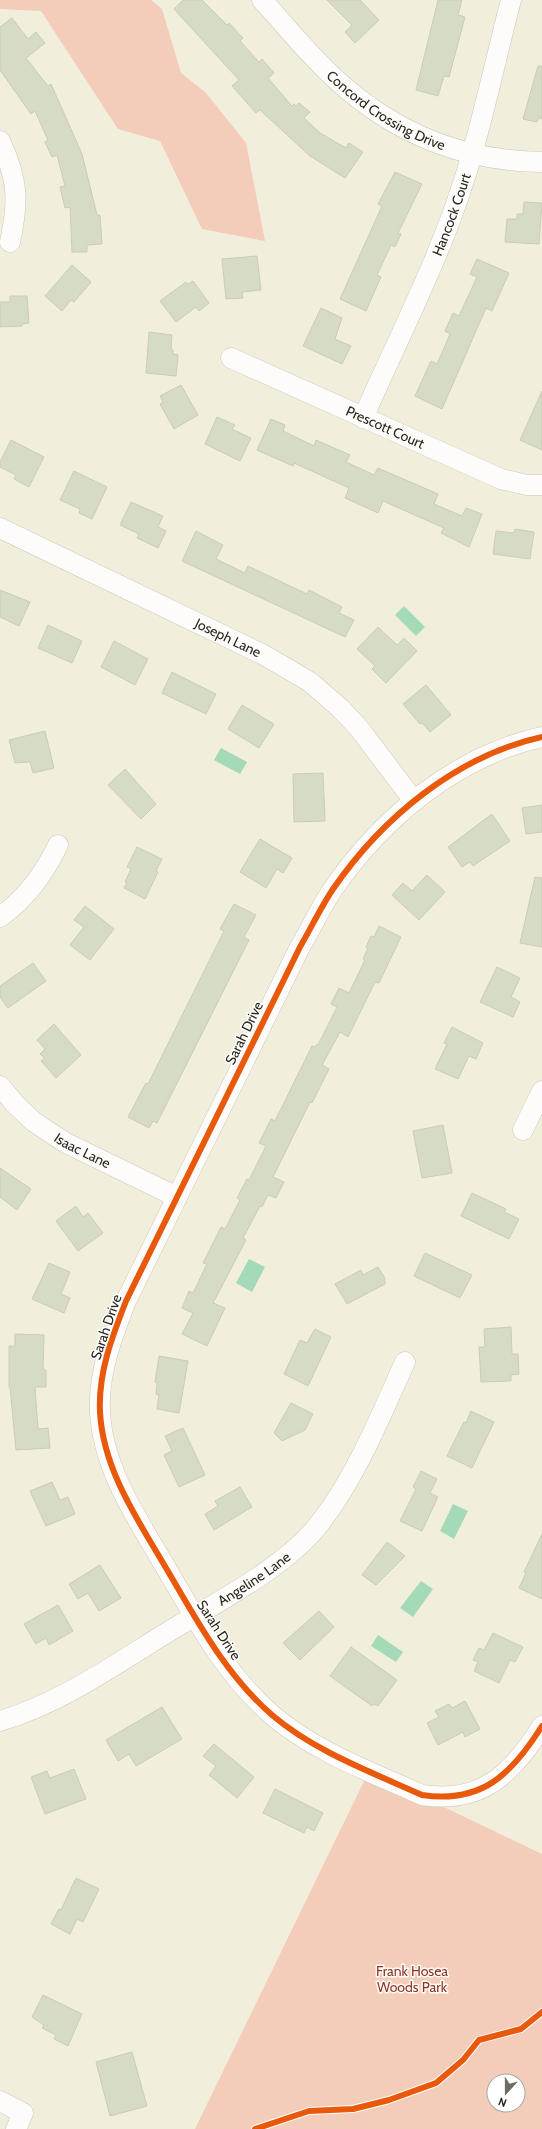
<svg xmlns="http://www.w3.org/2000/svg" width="542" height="2129" font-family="Cabin,sans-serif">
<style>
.green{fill:#f3ccba;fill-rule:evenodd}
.water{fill:#a4dab7}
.building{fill:#d6dbc5;stroke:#cacbbe}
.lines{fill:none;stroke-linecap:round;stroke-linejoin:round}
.street-casing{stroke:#ccc9bb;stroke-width:21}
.street{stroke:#fdfcfa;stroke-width:20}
.cycleway-casing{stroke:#fff;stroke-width:8}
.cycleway{stroke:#e8590c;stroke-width:6}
.labels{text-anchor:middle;stroke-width:3;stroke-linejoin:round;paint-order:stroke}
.street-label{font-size:14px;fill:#29271b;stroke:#fff}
.park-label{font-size:14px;fill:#90331d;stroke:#fff}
</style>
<rect width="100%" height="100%" fill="#f2eedc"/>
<!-- green -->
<g class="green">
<polygon points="0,0 151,0 162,9 181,73 206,93 246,143 265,241 202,229 160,141 118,129 41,11 0,9"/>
<path d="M 369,1771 L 542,1854 L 542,2129 L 195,2129 ZM 494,2081 L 518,2081 L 518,2105 L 494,2105 Z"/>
</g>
<!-- water -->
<g class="water">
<polygon points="404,606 425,627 416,636 395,615"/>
<polygon points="221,748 247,762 240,774 214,760"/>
<polygon points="249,1259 265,1267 252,1292 236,1283"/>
<polygon points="453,1504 468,1511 454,1539 440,1531"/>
<polygon points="421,1581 433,1589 413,1617 400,1608"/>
<polygon points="378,1635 403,1652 396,1662 371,1646"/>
</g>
<!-- building -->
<g class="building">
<polygon points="183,0 202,0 227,25 229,23 243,38 240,41 259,62 262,59 274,73 268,78 292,106 294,104 296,106 299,103 310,112 304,118 320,133 346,148 349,143 363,152 345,178 310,156 260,110 256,113 232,86 239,80 174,9"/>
<polygon points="327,0 360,0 379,20 355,43 345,32 352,25"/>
<polygon points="438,0 462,0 458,15 465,17 449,77 444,76 438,96 416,90"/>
<polygon points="12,18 28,39 36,32 45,43 26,58 48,86 51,84 82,154 97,215 100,215 102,244 87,245 87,252 72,252 70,207 65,208 60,187 65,186 57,155 52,157 45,142 48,140 35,111 31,114 0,70 0,27"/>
<polygon points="538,66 542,66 542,119 539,118 537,122 523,119"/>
<polygon points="395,172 422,184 398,233 401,234 395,247 391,245 377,275 381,277 366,311 340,299 382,206 378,204"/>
<polygon points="524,202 542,203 539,244 505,242 507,219 517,219 517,214 523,214"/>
<polygon points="257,256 261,290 242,292 243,298 226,299 222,259"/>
<polygon points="477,259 509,273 492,311 486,308 442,409 415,396 431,361 437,364 450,334 445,331 453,313 459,316 477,277 470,274"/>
<polygon points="72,265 91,282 74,302 71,300 62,311 45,296"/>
<polygon points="193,281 209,303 199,311 196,307 176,322 160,301 186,282 188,284"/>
<polygon points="10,296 27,296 29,323 22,324 22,326 0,327 0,302 10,302"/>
<polygon points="321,308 342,318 335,339 351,346 342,364 303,346"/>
<polygon points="149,332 172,335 171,349 173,350 173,354 178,355 176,376 146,373"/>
<polygon points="181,385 198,415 174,429 160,404 163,402 160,396"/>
<polygon points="542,391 542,450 520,440"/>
<polygon points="217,417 235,425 232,429 251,438 240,461 205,444"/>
<polygon points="271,419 285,425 283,431 314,446 316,440 350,455 346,462 374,475 378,468 438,494 434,504 462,516 466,508 482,514 469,547 441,533 444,528 383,501 378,513 345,498 349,488 294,463 293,466 257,450"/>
<polygon points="11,440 44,457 29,487 14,479 16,475 0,467 0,462"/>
<polygon points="74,471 107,487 92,519 79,513 80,509 60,500"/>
<polygon points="131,502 163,516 158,527 166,531 158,548 137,538 139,534 120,525"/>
<polygon points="515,529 534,532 530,559 493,554 496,531 514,533"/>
<polygon points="196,531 223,545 216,559 245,573 248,566 307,594 309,590 342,607 339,613 354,620 345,637 182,561"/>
<polygon points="0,590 30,602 19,626 0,617"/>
<polygon points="48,625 82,641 72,663 38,648"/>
<polygon points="378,627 397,645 404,638 417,651 386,683 372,669 375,666 357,649"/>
<polygon points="114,641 148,659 135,685 101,667"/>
<polygon points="172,672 216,694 206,714 162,693"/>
<polygon points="426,685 451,715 430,732 422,723 420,724 403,704"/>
<polygon points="242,705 274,724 259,748 228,729"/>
<polygon points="45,731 54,768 33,773 30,762 15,763 9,740"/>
<polygon points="125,769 156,804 141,819 108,785"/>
<polygon points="323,773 325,821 294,822 293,774"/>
<polygon points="542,805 542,832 526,834 522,808"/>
<polygon points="492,814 510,841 473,866 470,862 462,867 448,847"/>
<polygon points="260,839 292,858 283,873 277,869 266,888 240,872"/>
<polygon points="137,847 162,859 156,871 158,872 145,899 124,888 127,883 125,882 131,869 127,867"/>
<polygon points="427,875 445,892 419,920 392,895 403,883 412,891"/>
<polygon points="535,877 542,878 542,947 520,943"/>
<polygon points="234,904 256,915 244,937 249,940 157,1123 153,1121 149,1128 128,1117 146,1083 148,1084 224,931 220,929"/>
<polygon points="85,906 114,929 90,960 70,945 84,927 74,920"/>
<polygon points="379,926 401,937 379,983 375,982 348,1037 340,1032 322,1065 329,1069 312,1103 310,1102 273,1177 284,1182 276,1198 268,1195 262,1207 260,1206 243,1238 246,1240 213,1303 225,1308 207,1346 182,1334 193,1313 182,1308 189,1291 193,1293 207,1264 203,1263 221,1227 225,1229 240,1200 237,1198 247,1179 249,1180 266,1146 259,1143 271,1119 275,1121 312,1046 315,1047 317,1044 318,1045 337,1007 331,1004 339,988 349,993 365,960 363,959 368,948 366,947 371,936 374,937"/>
<polygon points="33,963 46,981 8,1008 0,997 0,986"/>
<polygon points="497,967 520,978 511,997 520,1002 513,1017 480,1002"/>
<polygon points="54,1024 81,1055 56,1078 41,1061 45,1058 40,1054 45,1049 37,1040"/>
<polygon points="452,1027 483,1043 476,1059 469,1056 458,1079 435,1069 447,1044 444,1043"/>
<polygon points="443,1125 452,1173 422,1178 413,1131"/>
<polygon points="0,1168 31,1189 17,1210 0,1197"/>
<polygon points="472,1193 506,1209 504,1212 519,1219 509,1239 461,1216"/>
<polygon points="76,1206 83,1217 88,1213 103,1233 78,1251 56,1221"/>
<polygon points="425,1253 472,1275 460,1298 414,1276"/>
<polygon points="49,1263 70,1272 61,1294 70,1298 64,1313 32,1299"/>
<polygon points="378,1267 385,1278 385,1284 347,1304 335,1284 361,1270 363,1275"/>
<polygon points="511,1327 512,1354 518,1354 519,1374 511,1375 511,1381 481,1382 479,1347 485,1347 484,1329"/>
<polygon points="315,1329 331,1337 308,1386 284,1374 300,1340 307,1343"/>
<polygon points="15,1334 44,1335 43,1369 46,1370 46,1387 35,1387 38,1429 48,1428 50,1448 16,1450 10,1387 9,1387 9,1346 15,1346"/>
<polygon points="159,1356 188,1361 179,1413 157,1409 159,1395 156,1394 157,1383 155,1382"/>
<polygon points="291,1403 313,1414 305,1430 282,1441 274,1433"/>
<polygon points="471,1411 494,1422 472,1468 447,1456 464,1422 466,1423"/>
<polygon points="183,1428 205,1475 179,1487 164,1455 172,1451 165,1436"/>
<polygon points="421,1471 437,1479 430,1493 438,1497 422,1531 400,1521 416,1489 413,1487"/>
<polygon points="52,1482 60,1500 68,1497 75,1514 46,1526 30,1491"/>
<polygon points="240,1487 252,1507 214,1530 205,1514 218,1506 215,1501"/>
<polygon points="542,1534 542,1599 519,1588 526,1573 524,1572"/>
<polygon points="387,1542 405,1556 376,1585 362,1575"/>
<polygon points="100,1565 121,1598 99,1611 88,1593 78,1599 69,1584"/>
<polygon points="58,1605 73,1631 49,1645 46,1638 36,1644 24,1624"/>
<polygon points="319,1611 334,1627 300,1660 283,1643"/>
<polygon points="493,1633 523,1647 515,1662 510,1660 499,1683 474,1671 478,1662 473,1660 479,1648 484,1650"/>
<polygon points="351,1647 397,1680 378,1706 374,1704 372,1706 330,1676"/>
<polygon points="465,1701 480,1729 465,1737 463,1732 438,1745 427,1723 439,1717 435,1711 449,1704 452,1708"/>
<polygon points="162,1707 182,1739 136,1766 129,1754 118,1761 106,1740"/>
<polygon points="214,1744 254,1777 237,1798 209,1775 216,1766 203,1756"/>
<polygon points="74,1769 86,1799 45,1814 31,1777 47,1771 50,1778"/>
<polygon points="275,1789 323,1813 314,1831 307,1827 304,1833 263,1813"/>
<polygon points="76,1878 99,1889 83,1922 77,1919 70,1934 51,1924 59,1909 61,1910"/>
<polygon points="43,1995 82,2014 68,2046 54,2039 56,2035 42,2028 44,2025 32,2017"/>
<polygon points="132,2052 147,2106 110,2116 96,2062"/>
</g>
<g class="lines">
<defs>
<g id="street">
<path id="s1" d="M 262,0 C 288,28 312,59 341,84 C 398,135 465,161 542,162"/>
<path d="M 0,141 C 18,179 19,201 10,242"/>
<path id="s2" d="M 231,358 L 501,479 L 527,485 L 542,485"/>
<path id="s3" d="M 363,418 C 394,348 429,279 455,207 C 479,140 493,69 511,0"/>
<path id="s4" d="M 0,528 L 264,655 L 310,682 L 340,708 L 358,727 L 414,801"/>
<path d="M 542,737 C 456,756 382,818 333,889 C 321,907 311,928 300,947 L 126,1301 C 112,1337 98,1373 100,1412 C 103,1471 140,1523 169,1573 C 198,1623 227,1676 272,1715 C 314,1751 371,1772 422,1795 C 482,1804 512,1774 542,1726"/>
<path d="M 0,917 C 27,898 44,874 58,845"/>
<path id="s5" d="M 0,1086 L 15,1104 L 34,1122 L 66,1143 L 177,1197"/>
<polyline points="523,1130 542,1091"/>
<path id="s6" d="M 0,1721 C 61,1703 114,1665 168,1632 C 217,1602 285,1568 320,1523 C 357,1475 380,1417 405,1362"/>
<polyline points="0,2101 23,2113 16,2129"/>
</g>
</defs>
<!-- street casing -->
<use href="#street" class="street-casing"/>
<!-- street -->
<use href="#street" class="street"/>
<defs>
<g id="cycleway">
<path d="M 542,737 C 456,756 382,818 333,889 C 321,907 311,928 300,947 L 126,1301 C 112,1337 98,1373 100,1412 C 103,1471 140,1523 169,1573 C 198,1623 227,1676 272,1715 C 314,1751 371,1772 422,1795 C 482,1804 512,1774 542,1726"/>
<polyline points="255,2129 309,2111 353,2109 389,2100 436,2083 463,2060 479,2040 521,2029 542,2012"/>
</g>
</defs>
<!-- cycleway casing -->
<use href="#cycleway" class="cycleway-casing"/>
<!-- cycleway -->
<use href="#cycleway" class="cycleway"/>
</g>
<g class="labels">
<!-- street labels -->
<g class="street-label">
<text dy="5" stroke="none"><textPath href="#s1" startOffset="168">Concord Crossing Drive</textPath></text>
<text dy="5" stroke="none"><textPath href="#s3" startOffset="222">Hancock Court</textPath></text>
<text dy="5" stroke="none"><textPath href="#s2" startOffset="169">Prescott Court</textPath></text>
<text dy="5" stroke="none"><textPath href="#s4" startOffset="253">Joseph Lane</textPath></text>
<text transform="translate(244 1033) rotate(-64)" y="5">Sarah Drive</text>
<text dy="5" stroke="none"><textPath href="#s5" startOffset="106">Isaac Lane</textPath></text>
<text transform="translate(106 1327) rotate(-71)" y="5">Sarah Drive</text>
<text dy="5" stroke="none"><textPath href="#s6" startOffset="292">Angeline Lane</textPath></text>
<text transform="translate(219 1630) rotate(57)" y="5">Sarah Drive</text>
</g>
<!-- park labels -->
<g class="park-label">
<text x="412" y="1976">Frank Hosea<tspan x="412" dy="16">Woods Park</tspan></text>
</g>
</g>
<!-- north arrow -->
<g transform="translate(506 2093) rotate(201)"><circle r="19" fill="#ffffff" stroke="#a9a9a4"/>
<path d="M0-3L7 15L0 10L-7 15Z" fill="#6f6d5f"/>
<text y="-6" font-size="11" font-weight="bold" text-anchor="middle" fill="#29271b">N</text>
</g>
</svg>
